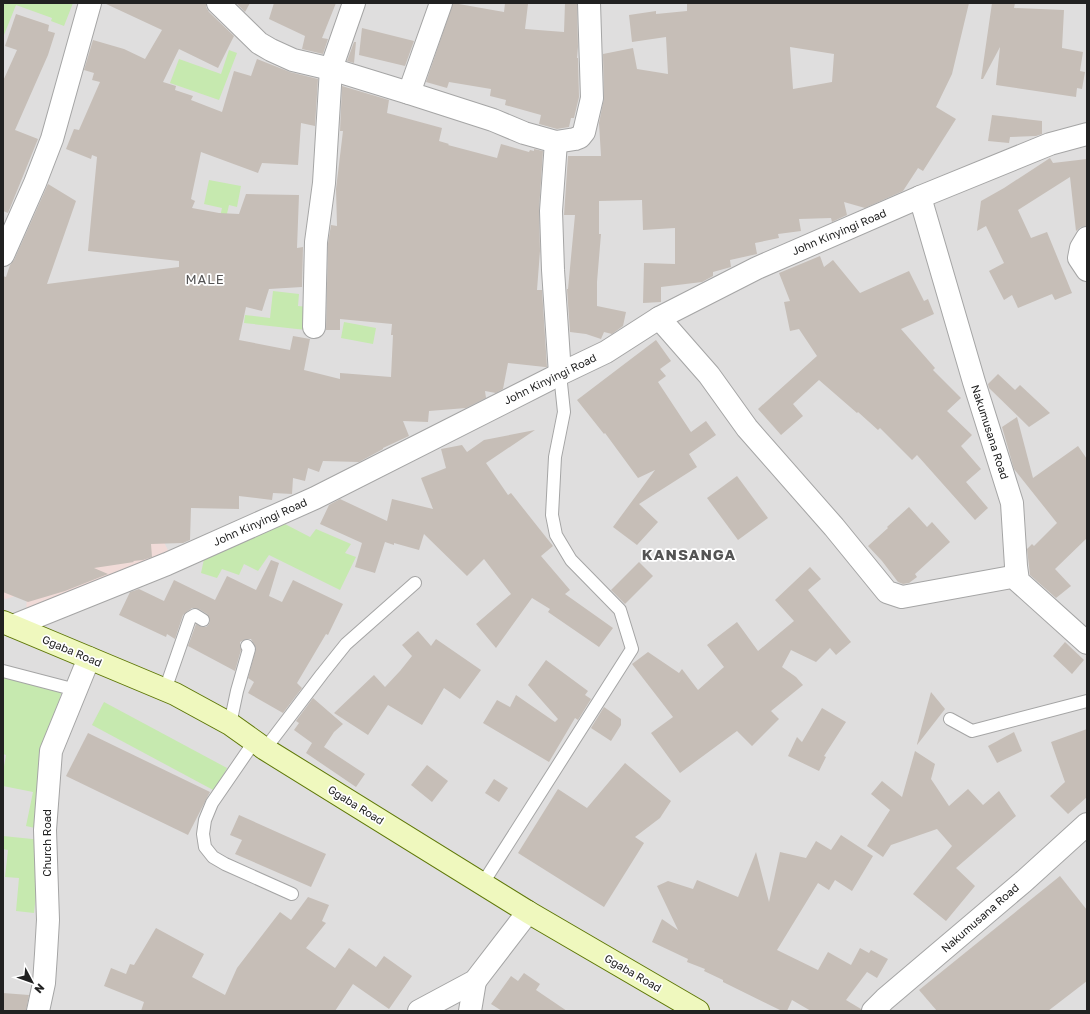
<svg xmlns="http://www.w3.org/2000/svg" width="1090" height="1014" font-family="'Golos Text',sans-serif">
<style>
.residential{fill:#dfdede}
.commercial{fill:#f1dbd8}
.grass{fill:#c6e9af}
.building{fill:#c6beb7;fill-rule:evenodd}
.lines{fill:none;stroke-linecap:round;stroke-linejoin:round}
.service-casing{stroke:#a5a5a5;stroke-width:14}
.minor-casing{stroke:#a5a5a5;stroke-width:24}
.secondary-casing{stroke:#5f7808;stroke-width:24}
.service{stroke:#fff;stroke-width:12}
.minor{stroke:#fff;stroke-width:22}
.secondary{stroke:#eff8be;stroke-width:22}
.labels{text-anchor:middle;stroke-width:3.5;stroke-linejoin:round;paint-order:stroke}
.street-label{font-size:11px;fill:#212121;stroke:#fff}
.quarter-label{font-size:13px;letter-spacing:1px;fill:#545454;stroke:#fff}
.district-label{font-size:15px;font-weight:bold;letter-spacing:1px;fill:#545454;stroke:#fff}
</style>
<rect width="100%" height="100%" fill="#f1efe8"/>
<!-- residential -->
<rect class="residential" x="3" y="3" width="1084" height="1008"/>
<!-- commercial -->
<polygon class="commercial" points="162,538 169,552 26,615 27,592 6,599 3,598 3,557"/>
<!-- grass -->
<g class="grass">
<polygon points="3,3 73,3 64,26 51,21 52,18 16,5 4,35"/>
<polygon points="229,50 237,53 219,100 170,83 179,59 221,74"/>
<polygon points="209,180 241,186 237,207 229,205 226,218 220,217 222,208 204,204"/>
<polygon points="273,291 299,294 298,306 309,307 306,330 244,323 245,315 270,318"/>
<polygon points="344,322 376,328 373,344 341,338"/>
<polygon points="283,523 310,537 316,529 351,544 345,553 356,557 340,590 269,555 258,571 244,564 239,575 222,569 217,578 201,573 204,559"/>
<polygon points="3,676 62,688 35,828 26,826 33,792 3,786 3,772 6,755 3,754"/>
<polygon points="104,702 227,768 215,791 92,725"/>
<polygon points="3,836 42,840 34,913 16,911 19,878 5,877 8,850 3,849"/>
</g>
<!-- building -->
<g class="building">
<polygon points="104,3 206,3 206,7 209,12 234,36 218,68 179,49 163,82 176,86 175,90 193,96 191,100 222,112 234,71 251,76 257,59 290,72 318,79 315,126 301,123 298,165 262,163 258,173 201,152 191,199 195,201 192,208 219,213 239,214 246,194 299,195 297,248 303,247 302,287 269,289 262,311 246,307 239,340 290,350 293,336 310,339 304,370 340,379 340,373 391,377 393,335 391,335 392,324 340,319 340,330 326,330 328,243 331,225 337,226 336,189 343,131 340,131 342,86 389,100 387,113 442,128 439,141 449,144 448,145 497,158 501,144 529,152 530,150 534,151 534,149 543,151 539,210 540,251 537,290 542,290 547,367 545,367 508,363 503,389 496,393 485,391 486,398 466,408 429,411 428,422 403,421 409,436 383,448 383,449 359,462 323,461 319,472 308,468 305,481 293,478 292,494 273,493 272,500 239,496 239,509 191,508 190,540 183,543 151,544 152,557 143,560 133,561 134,562 94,568 108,574 65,591 28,602 3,592 3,276 6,277 10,265 14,260 48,184 76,201 47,284 179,267 179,261 88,251 97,157 92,155 91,159 66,149 74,129 79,130 100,82 92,80 94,73 84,70 93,40 124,49 145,59 162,30"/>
<polygon points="236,3 250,3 245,12"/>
<polygon points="274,3 336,3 322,38 328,39 323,54 302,49 305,36 269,19"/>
<polygon points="453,3 504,12 505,3 528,4 525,29 564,32 565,3 577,3 578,47 577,58 578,58 579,97 574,118 571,118 569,127 557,129 539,124 541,115 505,105 506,100 490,96 491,89 449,82 447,88 426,82"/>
<path d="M 687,3 L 969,3 L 952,74 L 936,107 L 956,119 L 923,171 L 918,168 L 903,191 L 865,208 L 844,202 L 847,215 L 832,222 L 831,218 L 799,219 L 801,231 L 778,234 L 779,238 L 755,243 L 757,254 L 730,260 L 731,267 L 713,272 L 713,276 L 702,282 L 661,287 L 661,302 L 643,303 L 644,263 L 675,264 L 675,228 L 643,230 L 642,200 L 599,201 L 599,234 L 601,234 L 597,282 L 597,306 L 626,312 L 623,326 L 612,334 L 604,332 L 601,339 L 586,334 L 570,332 L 567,289 L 568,289 L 575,215 L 564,215 L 568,156 L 601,156 L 599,123 L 604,98 L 603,54 L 633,48 L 637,69 L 668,74 L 666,37 L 632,42 L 629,15 L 656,11 L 656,14 L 687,11 ZM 790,47 L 834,54 L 832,82 L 793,89 Z"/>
<polygon points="992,3 1015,3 1014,8 1064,10 1062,48 1083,52 1080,71 1085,72 1082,89 1077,88 1076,97 996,85 1000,47 983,79 981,79"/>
<polygon points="16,14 49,25 48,31 55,33 48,55 15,130 38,139 8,213 3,211 3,81 17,50 5,46"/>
<polygon points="362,28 414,41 405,66 359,55"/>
<polygon points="354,42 356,42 354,63 347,61"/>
<polygon points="992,115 1042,121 1042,134 1036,136 1010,137 1009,143 988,141"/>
<polygon points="1050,158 1053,163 1087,159 1087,226 1081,227 1076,231 1070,177 1018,210 1031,238 1047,232 1072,293 1055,300 1052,294 1018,308 1012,295 1004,300 989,271 1004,263 986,226 977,231 981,201 1004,188"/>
<polygon points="820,256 824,267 833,260 860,293 909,271 924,301 928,299 934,314 901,329 935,368 933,370 961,398 947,411 972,435 961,446 981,469 966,482 988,508 975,520 917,455 912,460 880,428 878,430 858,412 857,413 819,380 793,404 803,416 781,435 758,409 817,356 799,329 790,331 784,302 790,301 779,273"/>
<polygon points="656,340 671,361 660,369 666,376 658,382 691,432 706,421 716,435 689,454 697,467 639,504 658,522 637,545 613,527 655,470 638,478 605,433 604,434 577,400"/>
<polygon points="998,374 1015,390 1020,385 1050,413 1029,427 989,388 988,384"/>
<polygon points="1017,417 1033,478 1078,446 1087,459 1087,538 1055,569 1071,586 1056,598 1030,575 1027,549 1032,544 1034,546 1057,523 1014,469 1002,427"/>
<polygon points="535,430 486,463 508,495 511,493 553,546 541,556 570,590 565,594 613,628 599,647 548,612 550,609 532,598 496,648 476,624 511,594 484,559 467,576 424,534 419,550 394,543 394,545 385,542 375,573 355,567 362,543 320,524 329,505 340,499 387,521 392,499 433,509 421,478 446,468 441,449 462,445 467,452 484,440"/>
<polygon points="737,476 768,518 738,540 707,498"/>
<polygon points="909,507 927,527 932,522 950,542 915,574 917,577 909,583 903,584 898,582 882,561 868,546 888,528 887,527"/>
<polygon points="271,560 279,563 269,596 282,602 293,580 343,604 328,635 326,634 297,683 302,688 283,713 248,693 254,682 248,678 256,648 251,639 246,639 240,642 240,646 241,650 235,671 188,646 196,624 202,627 206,627 209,624 210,621 207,614 199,609 192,608 183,615 175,639 167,634 166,637 119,615 130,592 139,589 164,601 174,580 215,600 227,576 256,590"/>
<polygon points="639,562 653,576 625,604 611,590"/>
<polygon points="810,567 821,579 808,590 851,642 836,655 830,648 816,662 791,650 782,667 796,677 803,685 771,711 779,719 752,746 737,731 680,773 651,733 673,717 632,664 648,652 679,673 682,669 698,690 724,667 707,645 737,622 758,651 794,621 775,600"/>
<polygon points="418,631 431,646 436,639 481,670 460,699 444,688 422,725 388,705 368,735 334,713 374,675 385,687 400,671 412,656 402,645"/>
<polygon points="1065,642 1084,660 1072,674 1053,656"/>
<polygon points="546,660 588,691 585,695 591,699 578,720 575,718 549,762 483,723 497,700 510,707 516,695 555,722 558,719 528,685"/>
<polygon points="931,692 945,709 917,745 917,744"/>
<polygon points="313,698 343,724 334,732 324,747 365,774 356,787 306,753 312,743 294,730 299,723 296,721"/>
<polygon points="604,707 621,719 621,725 611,741 591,728"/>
<polygon points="822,708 846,722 824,756 826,757 819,771 788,756 797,737 802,742"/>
<polygon points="1087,729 1087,797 1068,814 1050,796 1065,782 1051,742"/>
<polygon points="1014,732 1022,751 997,763 988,746"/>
<polygon points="88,733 210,792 188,835 66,776"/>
<polygon points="915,751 935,764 931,779 949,806 968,789 983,805 999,791 1016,816 956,868 975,886 946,921 913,894 952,846 937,829 891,845 883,857 867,846 890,810 871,794 882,781 902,797"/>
<polygon points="625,763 671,801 660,818 635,837 644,843 604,907 518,853 558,789 587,808"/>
<polygon points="427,765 448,781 432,802 411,785"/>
<polygon points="494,779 508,788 499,802 485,793"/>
<polygon points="239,815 326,854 311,887 235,854 242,840 230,835"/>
<polygon points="841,835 873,856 852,891 835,880 829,890 818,883 777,950 818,970 828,952 851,965 860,948 869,953 871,950 888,959 877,978 867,972 846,1000 861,1009 861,1011 811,1011 792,1000 787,1011 782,1011 723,982 723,980 704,971 705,969 687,962 688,959 652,942 662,919 678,930 657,886 668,881 693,889 697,880 738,897 756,852 769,902 780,852 806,858 816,841 831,850"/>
<polygon points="1060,876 1087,910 1087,981 1048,1011 937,1011 919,990"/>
<polygon points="308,897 329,905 322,921 326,923 306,948 335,968 349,948 376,967 384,956 412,976 389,1009 353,984 335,1011 141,1011 144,1002 104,986 111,968 126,974 130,964 134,965 156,928 204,954 192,977 225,995 237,968 280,912 291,920"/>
<polygon points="524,973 540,984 536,990 567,1011 502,1011 491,1004 511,976 518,981"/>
<polygon points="3,993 29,995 26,1011 3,1011"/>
</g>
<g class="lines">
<defs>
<g id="service">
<polyline points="3,671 76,690"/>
<polyline points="165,690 190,618 195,615 203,620"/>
<polyline points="950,719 972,731 1087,701"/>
<polyline points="230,724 237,691 249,649 247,646"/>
<polyline points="254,742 212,803 205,820 203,834 205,847 213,857 225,864 292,894"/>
<polyline points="265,749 322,674 346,644 415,583"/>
<polyline points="483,883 632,649 620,610 571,560 556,535 552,515 555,457 564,412 560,374"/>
</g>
<g id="minor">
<polyline points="218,3 259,43 271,50 293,60 331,69 409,93 493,120 524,133 556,142 575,139 580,137 584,132 592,98 589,3"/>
<polyline points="409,93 441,3"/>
<polyline points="556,142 551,211 553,270 560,374"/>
<polyline points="920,197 974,382 1012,503 1016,566 1018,581 1087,643"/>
<polyline points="1087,238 1081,248 1079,258 1087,270"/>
<polyline points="3,255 35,183 52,139 90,3"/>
<polyline points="659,318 709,375 747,428 834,527 887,592 902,597 1017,576"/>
<polyline points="314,327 316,242 324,183 331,69 354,3"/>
<polyline points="13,626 167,564 315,498 560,374 606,352 659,318 757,268 920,197 1050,144 1087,134"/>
<polyline points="38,1011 44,983 46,954 48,920 45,830 51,751 89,658"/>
<polyline points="419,1011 475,981 528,912"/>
<polyline points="470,1011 475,981"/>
<polyline points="873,1011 885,999 1023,882 1087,824"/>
</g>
<polyline id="secondary" points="3,622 175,694 230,724 265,749 528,912 698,1011"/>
</defs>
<!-- service casing -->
<use href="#service" class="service-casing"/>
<!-- minor casing -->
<use href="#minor" class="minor-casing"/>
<!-- secondary casing -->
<use href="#secondary" class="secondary-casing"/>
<!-- service -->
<use href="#service" class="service"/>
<!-- minor -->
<use href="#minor" class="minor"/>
<!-- secondary -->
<use href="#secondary" class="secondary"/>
</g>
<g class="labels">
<!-- street labels -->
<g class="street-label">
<text transform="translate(839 232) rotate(-23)" y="4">John Kinyingi Road</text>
<text transform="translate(550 379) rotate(-26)" y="4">John Kinyingi Road</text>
<text transform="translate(990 432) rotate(72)" y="4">Nakumusana Road</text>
<text transform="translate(260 522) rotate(-24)" y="4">John Kinyingi Road</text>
<text transform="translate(72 651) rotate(23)" y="4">Ggaba Road</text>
<text transform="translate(356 805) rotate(32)" y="4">Ggaba Road</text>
<text transform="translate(47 843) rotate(-90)" y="4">Church Road</text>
<text transform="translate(980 918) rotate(-41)" y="4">Nakumusana Road</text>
<text transform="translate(633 973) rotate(30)" y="4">Ggaba Road</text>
</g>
<!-- quarter labels -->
<g class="quarter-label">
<text x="205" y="284">MALE</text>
</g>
<!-- district labels -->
<g class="district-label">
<text x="689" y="560">KANSANGA</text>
</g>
</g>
<!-- border -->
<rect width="1090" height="1014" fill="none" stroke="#212121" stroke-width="8"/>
<!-- north arrow -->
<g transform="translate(32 982) rotate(131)" stroke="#ffffff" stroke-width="3" paint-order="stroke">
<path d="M0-3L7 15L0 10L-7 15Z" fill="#212121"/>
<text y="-6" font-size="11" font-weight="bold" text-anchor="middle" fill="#212121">N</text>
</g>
</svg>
